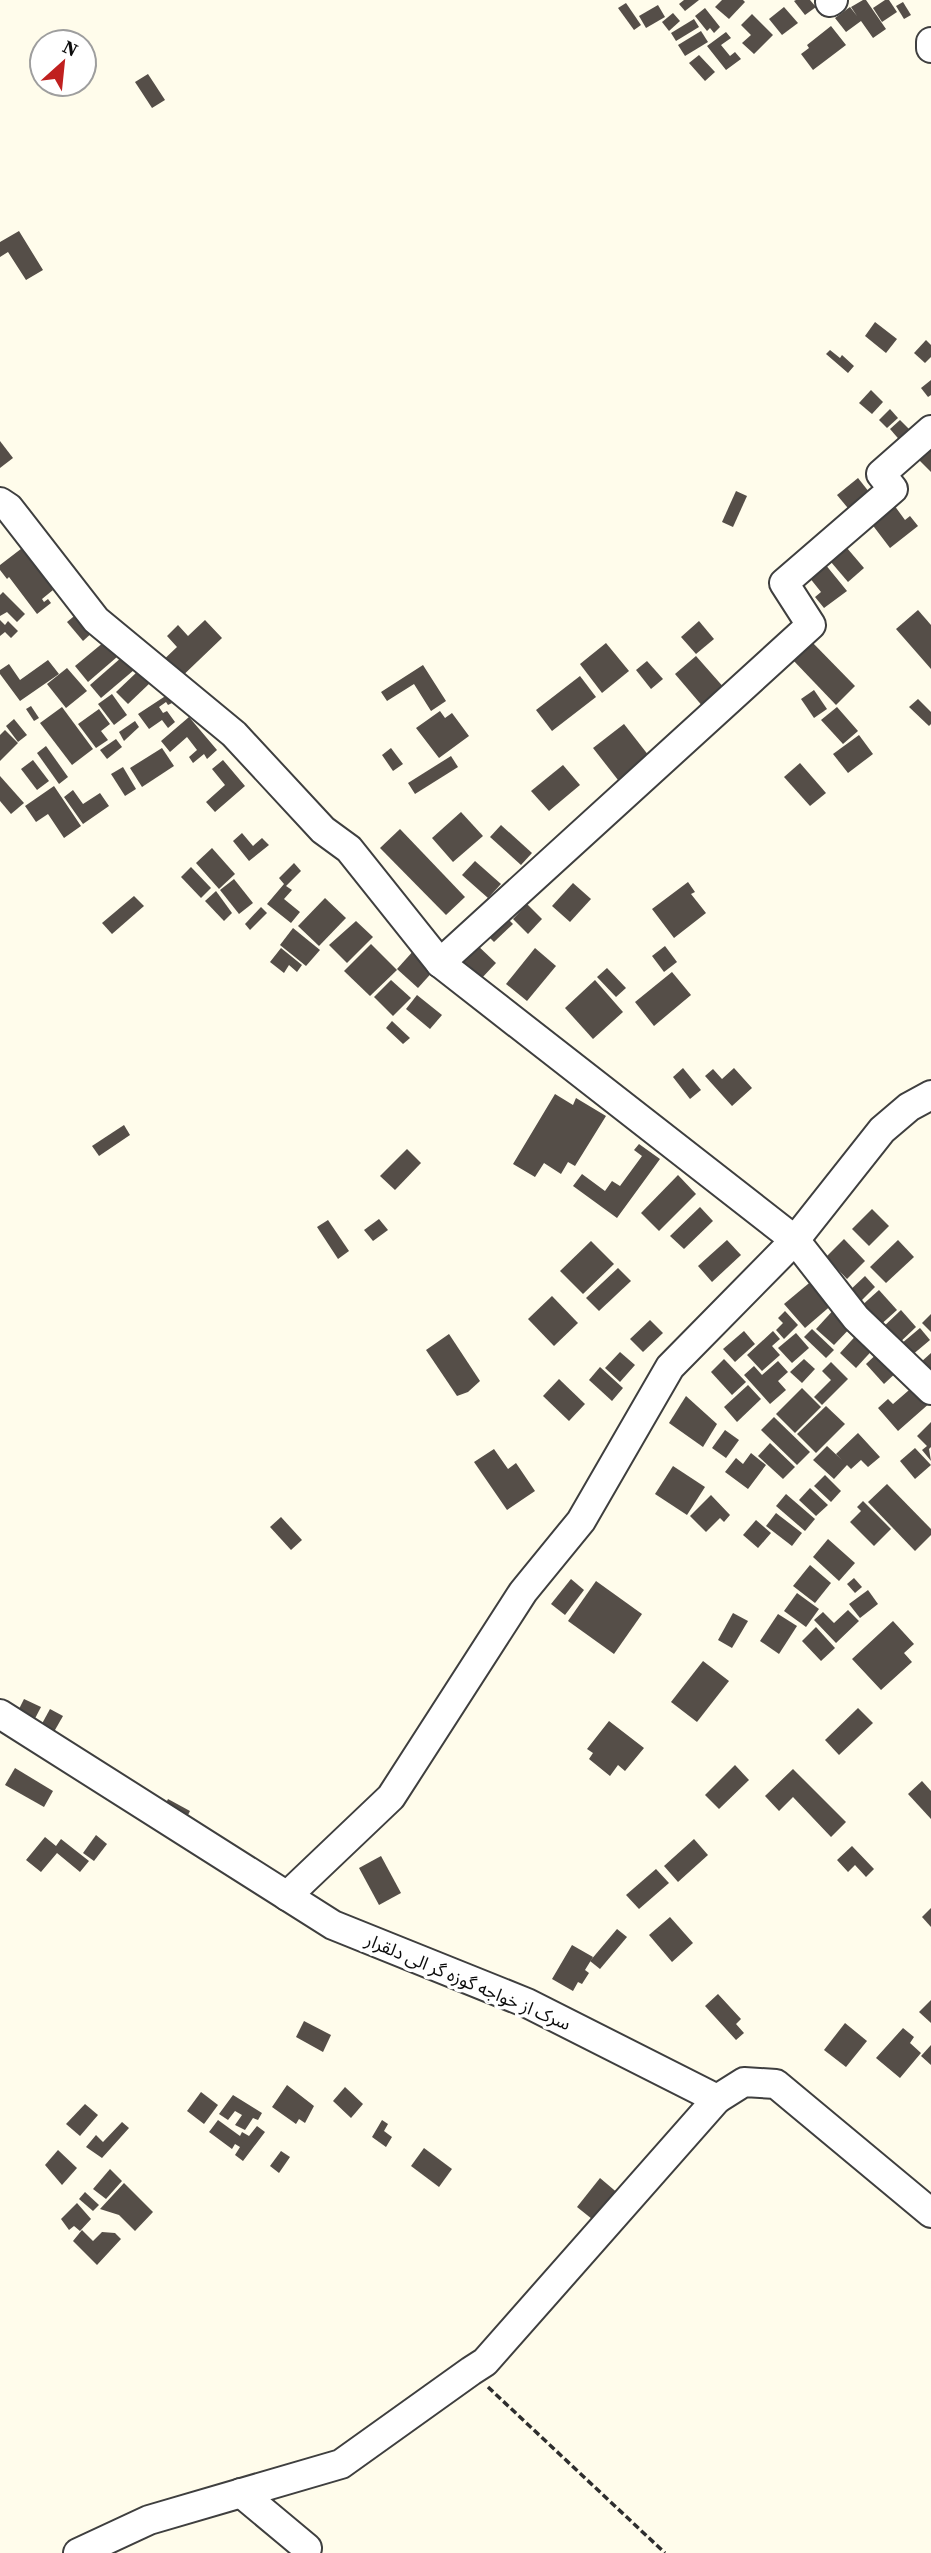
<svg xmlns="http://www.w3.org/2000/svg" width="931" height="2553" font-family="'Source Serif 4','Noto Sans Arabic',serif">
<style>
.building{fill:#554e48}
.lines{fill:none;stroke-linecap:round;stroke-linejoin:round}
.minor-casing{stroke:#3f3f3f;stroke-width:32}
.path{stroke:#2e2e2e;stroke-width:3.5;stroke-dasharray:7 3.5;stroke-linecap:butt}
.minor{stroke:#fff;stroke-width:28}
.labels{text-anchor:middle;stroke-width:7;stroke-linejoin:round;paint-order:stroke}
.street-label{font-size:18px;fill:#0c0c0c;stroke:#fff}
</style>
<rect width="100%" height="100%" fill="#fffceb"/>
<!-- building -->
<g class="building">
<polygon points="684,0 699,0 685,11 679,4"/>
<polygon points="722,0 743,0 745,2 729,19 715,7"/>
<polygon points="796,0 810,0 816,7 805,15 794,1"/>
<polygon points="863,0 866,0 886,29 873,38 861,21 846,32 835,18 850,7 857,16 851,7"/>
<polygon points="885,0 889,0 897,12 882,22 873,8"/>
<polygon points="903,2 911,15 904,19 896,6"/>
<polygon points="626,3 641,25 634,30 618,8"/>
<polygon points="658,5 665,17 646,28 639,16"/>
<polygon points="784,7 798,23 782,35 769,19"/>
<polygon points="705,8 720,27 714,33 710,28 707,31 695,16"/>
<polygon points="673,13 680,21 669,31 662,22"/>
<polygon points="752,14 773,35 754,54 742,43 751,35 741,25"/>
<polygon points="694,19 699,27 676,41 671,33"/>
<polygon points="831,26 846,45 813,70 801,54 809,48 807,45"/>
<polygon points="701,31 708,42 685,56 678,45"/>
<polygon points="726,32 731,38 721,45 730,56 735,52 741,59 726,70 707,46"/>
<polygon points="699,55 715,72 705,81 689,63"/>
<polygon points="148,74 165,100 152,108 135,82"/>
<polygon points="19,231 43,270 26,280 8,252 0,257 0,242"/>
<polygon points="875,322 897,339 886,353 865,336"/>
<polygon points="926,340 931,345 931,357 925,363 914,353"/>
<polygon points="830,350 840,358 842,355 854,366 848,373 826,354"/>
<polygon points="931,380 931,395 928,397 921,388"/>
<polygon points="871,390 883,402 872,414 859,403"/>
<polygon points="890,409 898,418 887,428 879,420"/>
<polygon points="900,420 914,434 903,444 890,429"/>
<polygon points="0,441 13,458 0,468"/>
<polygon points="931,446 931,472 916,457"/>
<polygon points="858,478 873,497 852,513 837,495"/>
<polygon points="736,491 747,496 733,527 722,522"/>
<polygon points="894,505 905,520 910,516 918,526 890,548 871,523"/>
<polygon points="841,541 864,568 848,582 825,555"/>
<polygon points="30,542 40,555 32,561 53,590 42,599 44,602 48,599 51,603 37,614 9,577 7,579 0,570 0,565"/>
<polygon points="825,564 847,591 824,608 815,597 821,592 809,577"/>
<polygon points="3,592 25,614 17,622 7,612 0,616 0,595"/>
<polygon points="918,610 931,625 931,669 896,629"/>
<polygon points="79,612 94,631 83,641 67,622"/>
<polygon points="0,620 5,625 8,621 18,631 11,638 5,632 0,636"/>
<polygon points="205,620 222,638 174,684 157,666 177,647 167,636 178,625 188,636"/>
<polygon points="699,621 714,639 696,654 681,637"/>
<polygon points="810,640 855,686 836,705 791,658"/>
<polygon points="104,642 117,657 88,682 75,666"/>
<polygon points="606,643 629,671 602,693 580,664"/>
<polygon points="696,656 726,690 704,708 675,674"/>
<polygon points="122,657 134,670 101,698 90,685"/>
<polygon points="48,660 59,674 20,701 0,674 0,670 9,664 20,680"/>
<polygon points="647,661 663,679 651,689 636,670"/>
<polygon points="423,665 446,701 431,711 414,684 387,701 381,692"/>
<polygon points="67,668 87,691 66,708 47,684"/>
<polygon points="138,671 150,683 128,704 116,692"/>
<polygon points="580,676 596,697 552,731 536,710"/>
<polygon points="814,690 827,709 814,718 801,699"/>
<polygon points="112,694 127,715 114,725 98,704"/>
<polygon points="167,695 172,703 168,705 166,702 159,707 163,713 167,711 175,722 168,728 162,720 149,729 138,714"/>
<polygon points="918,699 931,712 931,724 929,726 909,707"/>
<polygon points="31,706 39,718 34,721 26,709"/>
<polygon points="62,707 93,749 72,765 40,723"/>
<polygon points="837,707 858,731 843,744 821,720"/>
<polygon points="99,709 110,724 101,731 108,740 96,748 78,724"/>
<polygon points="440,711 445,718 452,713 469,736 439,758 416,728"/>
<polygon points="189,717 217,750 207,759 204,754 193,763 189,757 197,750 187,737 170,752 161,741"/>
<polygon points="14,719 27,735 18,742 6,726"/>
<polygon points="135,721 139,727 124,741 119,732"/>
<polygon points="624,724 649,756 618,780 593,748"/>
<polygon points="5,730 18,743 0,761 0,735"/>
<polygon points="859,735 873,754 848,773 833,754"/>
<polygon points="116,739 122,747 107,759 100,750"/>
<polygon points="46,746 68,777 59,784 37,753"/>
<polygon points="162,748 174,766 142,787 130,768"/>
<polygon points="391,748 403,764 393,771 382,755"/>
<polygon points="451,756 458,767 415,794 408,783"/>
<polygon points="33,760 49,781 37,790 21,769"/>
<polygon points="223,760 245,786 215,812 206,802 225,785 212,769"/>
<polygon points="800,763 826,793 810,806 784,777"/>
<polygon points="563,765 580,785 549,811 531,791"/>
<polygon points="123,767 136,789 125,796 111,774"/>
<polygon points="0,776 24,803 11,814 0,801"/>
<polygon points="54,786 81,826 64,838 48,814 36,822 25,806"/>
<polygon points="73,790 83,804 100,793 109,806 83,824 64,797"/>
<polygon points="461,812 483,836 453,862 432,838"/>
<polygon points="501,825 532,853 521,865 490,837"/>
<polygon points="400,829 465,897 446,915 380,848"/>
<polygon points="242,833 253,846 262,838 269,845 249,861 233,841"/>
<polygon points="212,848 235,874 219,889 196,863"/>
<polygon points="475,861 501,884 488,898 462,875"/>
<polygon points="294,863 301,871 286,886 292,890 284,899 300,912 291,923 267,904 284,884 279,878"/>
<polygon points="191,867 211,888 201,898 181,877"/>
<polygon points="234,879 253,903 239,914 220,890"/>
<polygon points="688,882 695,892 691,894 706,913 674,938 652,909"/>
<polygon points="573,883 591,899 570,922 552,906"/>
<polygon points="216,891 232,913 224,921 205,901"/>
<polygon points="134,896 144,906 112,934 102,923"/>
<polygon points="325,898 346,918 319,946 298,926"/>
<polygon points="527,904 542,919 528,934 513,919"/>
<polygon points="261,907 267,913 250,930 245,924"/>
<polygon points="500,911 513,924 494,942 482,930"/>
<polygon points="356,921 373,937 347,963 329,945"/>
<polygon points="293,928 320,950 306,966 280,945"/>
<polygon points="475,943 496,963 479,981 457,961"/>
<polygon points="371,944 397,970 370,996 344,971"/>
<polygon points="665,946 677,962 664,972 652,956"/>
<polygon points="281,948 302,965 297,972 289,965 284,973 270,962"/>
<polygon points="535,948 556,966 527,1001 506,984"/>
<polygon points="415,949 436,968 418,988 397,969"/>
<polygon points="607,968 626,988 616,997 597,977"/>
<polygon points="672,972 691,995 654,1026 635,1002"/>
<polygon points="391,980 411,998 393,1016 374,997"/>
<polygon points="595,980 623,1012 593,1039 565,1008"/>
<polygon points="417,995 442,1015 430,1029 406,1009"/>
<polygon points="392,1021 410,1038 403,1044 386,1028"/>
<polygon points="683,1068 701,1090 690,1099 673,1077"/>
<polygon points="734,1068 752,1088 732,1106 705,1076 713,1069 722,1079"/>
<polygon points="555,1094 573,1105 576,1098 606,1116 575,1166 568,1162 561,1174 544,1163 535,1177 513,1164"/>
<polygon points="124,1125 130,1135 99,1156 92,1146"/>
<polygon points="639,1144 660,1159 617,1218 573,1186 582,1174 605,1191 612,1181 620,1186 642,1156 634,1150"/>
<polygon points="407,1149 421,1163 395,1190 380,1176"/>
<polygon points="678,1175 696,1194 659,1231 641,1213"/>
<polygon points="700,1207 713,1221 684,1249 670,1236"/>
<polygon points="872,1209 889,1226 869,1246 852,1229"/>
<polygon points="379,1219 388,1230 373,1241 364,1230"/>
<polygon points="328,1220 349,1251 338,1259 317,1227"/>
<polygon points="844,1239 865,1261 847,1279 826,1257"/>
<polygon points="727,1240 741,1255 712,1282 698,1266"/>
<polygon points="898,1240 914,1257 886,1283 870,1267"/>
<polygon points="591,1241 614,1264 583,1294 560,1271"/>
<polygon points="618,1268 631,1281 599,1311 586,1298"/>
<polygon points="865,1276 875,1287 859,1303 848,1292"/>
<polygon points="814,1279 834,1303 805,1328 784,1304"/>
<polygon points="879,1290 897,1310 877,1328 859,1308"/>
<polygon points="552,1296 578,1323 554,1346 528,1319"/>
<polygon points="837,1306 855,1323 834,1345 816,1329"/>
<polygon points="901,1310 916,1327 895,1347 880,1330"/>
<polygon points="785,1311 798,1325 784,1339 776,1330 783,1323 778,1318"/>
<polygon points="931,1314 931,1332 922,1323"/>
<polygon points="650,1320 663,1333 643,1352 630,1339"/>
<polygon points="920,1328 930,1340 905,1361 895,1349"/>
<polygon points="812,1329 834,1350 826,1358 804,1337"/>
<polygon points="861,1330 877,1345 856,1368 840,1353"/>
<polygon points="744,1331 755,1344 735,1362 723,1349"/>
<polygon points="773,1331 780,1339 772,1346 780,1355 762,1371 747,1355"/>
<polygon points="796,1333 809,1348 792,1363 778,1348"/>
<polygon points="449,1334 480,1381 468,1392 457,1396 426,1350"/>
<polygon points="882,1349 900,1369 884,1384 866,1364"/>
<polygon points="620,1352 635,1365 620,1382 605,1368"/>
<polygon points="931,1353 931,1374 921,1362"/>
<polygon points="724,1359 746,1382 732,1395 711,1372"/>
<polygon points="804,1359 815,1369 802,1383 790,1372"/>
<polygon points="778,1361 788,1372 778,1381 786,1390 770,1404 744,1375 754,1366 762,1375"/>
<polygon points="831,1362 848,1379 822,1405 814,1397 831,1380 822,1371"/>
<polygon points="600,1367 623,1388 612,1401 589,1380"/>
<polygon points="559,1379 585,1404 569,1421 543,1396"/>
<polygon points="916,1384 931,1402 898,1431 878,1408 888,1399 893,1404"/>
<polygon points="748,1385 761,1399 737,1422 724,1407"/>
<polygon points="802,1388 821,1407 795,1433 776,1414"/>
<polygon points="686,1396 717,1424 703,1447 669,1423"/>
<polygon points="826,1406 845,1424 816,1453 797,1434"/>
<polygon points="774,1417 810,1452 797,1465 761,1430"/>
<polygon points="931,1422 931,1447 929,1449 931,1461 922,1450 927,1446 917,1436"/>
<polygon points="725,1430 739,1440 726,1458 712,1448"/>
<polygon points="858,1433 880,1457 868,1467 861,1460 851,1469 847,1465 834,1479 813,1460 827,1446 842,1460 836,1454"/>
<polygon points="770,1443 795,1467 783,1479 758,1456"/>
<polygon points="915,1448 931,1465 915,1479 900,1461"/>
<polygon points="494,1449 508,1469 516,1463 535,1491 507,1510 474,1462"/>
<polygon points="751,1453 766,1465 748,1489 725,1472 736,1458 743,1464"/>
<polygon points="673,1466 705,1487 687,1515 655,1494"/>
<polygon points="825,1475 841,1491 831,1502 814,1486"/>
<polygon points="887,1484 931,1529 931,1535 915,1551 868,1502"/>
<polygon points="810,1488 828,1505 816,1516 799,1500"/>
<polygon points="786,1494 815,1519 805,1531 776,1506"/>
<polygon points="711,1495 730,1515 724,1522 720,1518 706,1532 690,1516"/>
<polygon points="863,1501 891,1529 874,1546 850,1522 861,1511 857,1507"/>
<polygon points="776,1513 802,1533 792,1546 766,1526"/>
<polygon points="281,1517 302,1540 291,1550 270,1527"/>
<polygon points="756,1520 771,1533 758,1548 743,1535"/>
<polygon points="828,1539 855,1563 839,1581 813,1557"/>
<polygon points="810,1565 831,1583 815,1603 793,1586"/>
<polygon points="854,1578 862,1587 855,1593 847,1584"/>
<polygon points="571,1579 584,1590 565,1615 551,1604"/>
<polygon points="596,1581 642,1614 614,1654 568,1621"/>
<polygon points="868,1590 878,1604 860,1618 849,1604"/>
<polygon points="797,1593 819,1609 806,1627 784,1611"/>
<polygon points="848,1610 859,1621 836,1643 814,1620 823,1612 834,1623"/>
<polygon points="733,1613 748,1621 732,1648 718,1640"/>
<polygon points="778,1614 797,1626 779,1654 760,1641"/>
<polygon points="893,1621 914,1644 904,1653 912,1662 881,1690 852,1659"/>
<polygon points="816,1627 835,1648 821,1661 802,1641"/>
<polygon points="703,1661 729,1681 697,1722 671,1702"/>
<polygon points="24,1699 41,1707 30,1728 14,1719"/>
<polygon points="858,1708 873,1723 839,1755 825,1740"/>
<polygon points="50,1709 63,1716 51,1737 38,1731"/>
<polygon points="609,1721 644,1748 625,1771 618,1765 610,1776 589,1759 593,1753 587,1749"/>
<polygon points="735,1765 749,1780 719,1809 705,1795"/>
<polygon points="15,1768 53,1791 44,1807 5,1785"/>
<polygon points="793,1769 846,1822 831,1837 793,1797 779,1811 765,1796"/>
<polygon points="922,1781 931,1791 931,1819 908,1794"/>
<polygon points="168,1799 190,1811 184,1823 162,1811"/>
<polygon points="96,1835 107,1844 94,1861 83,1853"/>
<polygon points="45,1837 56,1846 61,1839 89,1861 80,1872 57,1853 41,1872 26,1860"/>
<polygon points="694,1839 708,1855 678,1882 664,1866"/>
<polygon points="852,1846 874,1869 866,1877 855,1865 848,1872 837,1860"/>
<polygon points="381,1856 401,1893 379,1905 359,1868"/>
<polygon points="656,1869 669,1883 639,1909 626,1895"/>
<polygon points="931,1908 931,1927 922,1917"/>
<polygon points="670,1917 693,1943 672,1962 649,1935"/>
<polygon points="617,1929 627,1937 600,1969 590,1961"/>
<polygon points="572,1945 593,1957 585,1970 589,1973 582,1984 578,1982 573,1991 552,1979"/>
<polygon points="718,1994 741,2019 736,2024 744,2033 736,2040 705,2006"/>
<polygon points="931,2000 931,2023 919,2012"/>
<polygon points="304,2021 331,2035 323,2052 296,2037"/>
<polygon points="845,2023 867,2041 846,2067 824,2050"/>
<polygon points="903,2028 914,2037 910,2043 921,2053 900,2078 876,2058"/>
<polygon points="931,2045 931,2065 921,2056"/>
<polygon points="287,2085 314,2106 305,2123 299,2119 296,2124 272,2107"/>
<polygon points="345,2087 363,2104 351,2118 333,2101"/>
<polygon points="201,2092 218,2105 204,2124 187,2111"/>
<polygon points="233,2095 262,2113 258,2120 253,2118 245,2130 235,2125 242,2115 235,2111 228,2120 219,2114"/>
<polygon points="85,2104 98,2115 80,2136 66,2124"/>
<polygon points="218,2120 240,2136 242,2132 249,2136 257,2126 265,2132 243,2161 235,2155 240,2147 235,2144 232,2149 209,2132"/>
<polygon points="382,2120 388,2124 384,2131 392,2137 386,2147 372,2137"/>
<polygon points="122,2122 129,2128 102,2158 86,2147 96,2135 103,2142"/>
<polygon points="424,2148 452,2169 439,2187 411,2166"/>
<polygon points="58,2150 77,2168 62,2185 45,2165"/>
<polygon points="281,2151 290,2157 279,2173 270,2166"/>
<polygon points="110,2169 122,2181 106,2199 93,2189"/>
<polygon points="600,2178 620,2195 597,2223 577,2207"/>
<polygon points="124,2183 153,2212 135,2231 119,2215 100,2209"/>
<polygon points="85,2192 99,2205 93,2211 79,2199"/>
<polygon points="77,2203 91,2219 80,2231 74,2226 69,2230 61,2219"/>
<polygon points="82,2230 93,2241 102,2232 115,2233 121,2239 97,2265 73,2241"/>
</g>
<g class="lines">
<defs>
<g id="minor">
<polyline points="830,2 833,0"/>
<polyline points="931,42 931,48"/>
<polyline points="0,502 9,508 96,620 234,734 323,830 349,849 440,963 795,1240 856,1318 931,1390"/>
<polyline points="440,963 811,625 784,583 893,489 881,474 931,430"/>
<polyline points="0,1714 333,1925 527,2003 717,2099 744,2082 776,2084 931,2213"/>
<polyline points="287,1896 391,1797 523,1592 581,1521 670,1367 795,1240 882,1130 909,1107 931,1095"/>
<polyline points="241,2493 307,2548"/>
<polyline points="78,2553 149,2520 341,2464 471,2371 485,2362 717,2099"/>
</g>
</defs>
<!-- minor casing -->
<use href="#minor" class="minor-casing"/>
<!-- path -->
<polyline class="path" points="488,2387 665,2553"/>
<!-- minor -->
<use href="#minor" class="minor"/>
</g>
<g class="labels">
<!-- street labels -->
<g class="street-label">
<text transform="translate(468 1982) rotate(23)" y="6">سرک از خواجه گوزه گر الی دلقرار</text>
</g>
</g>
<!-- north arrow -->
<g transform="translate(63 63) rotate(27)"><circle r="33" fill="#ffffff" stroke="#9e9e9e" stroke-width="2"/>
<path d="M0-5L12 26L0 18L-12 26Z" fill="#c0201f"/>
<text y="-10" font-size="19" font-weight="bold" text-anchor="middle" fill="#0c0c0c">N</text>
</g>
</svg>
